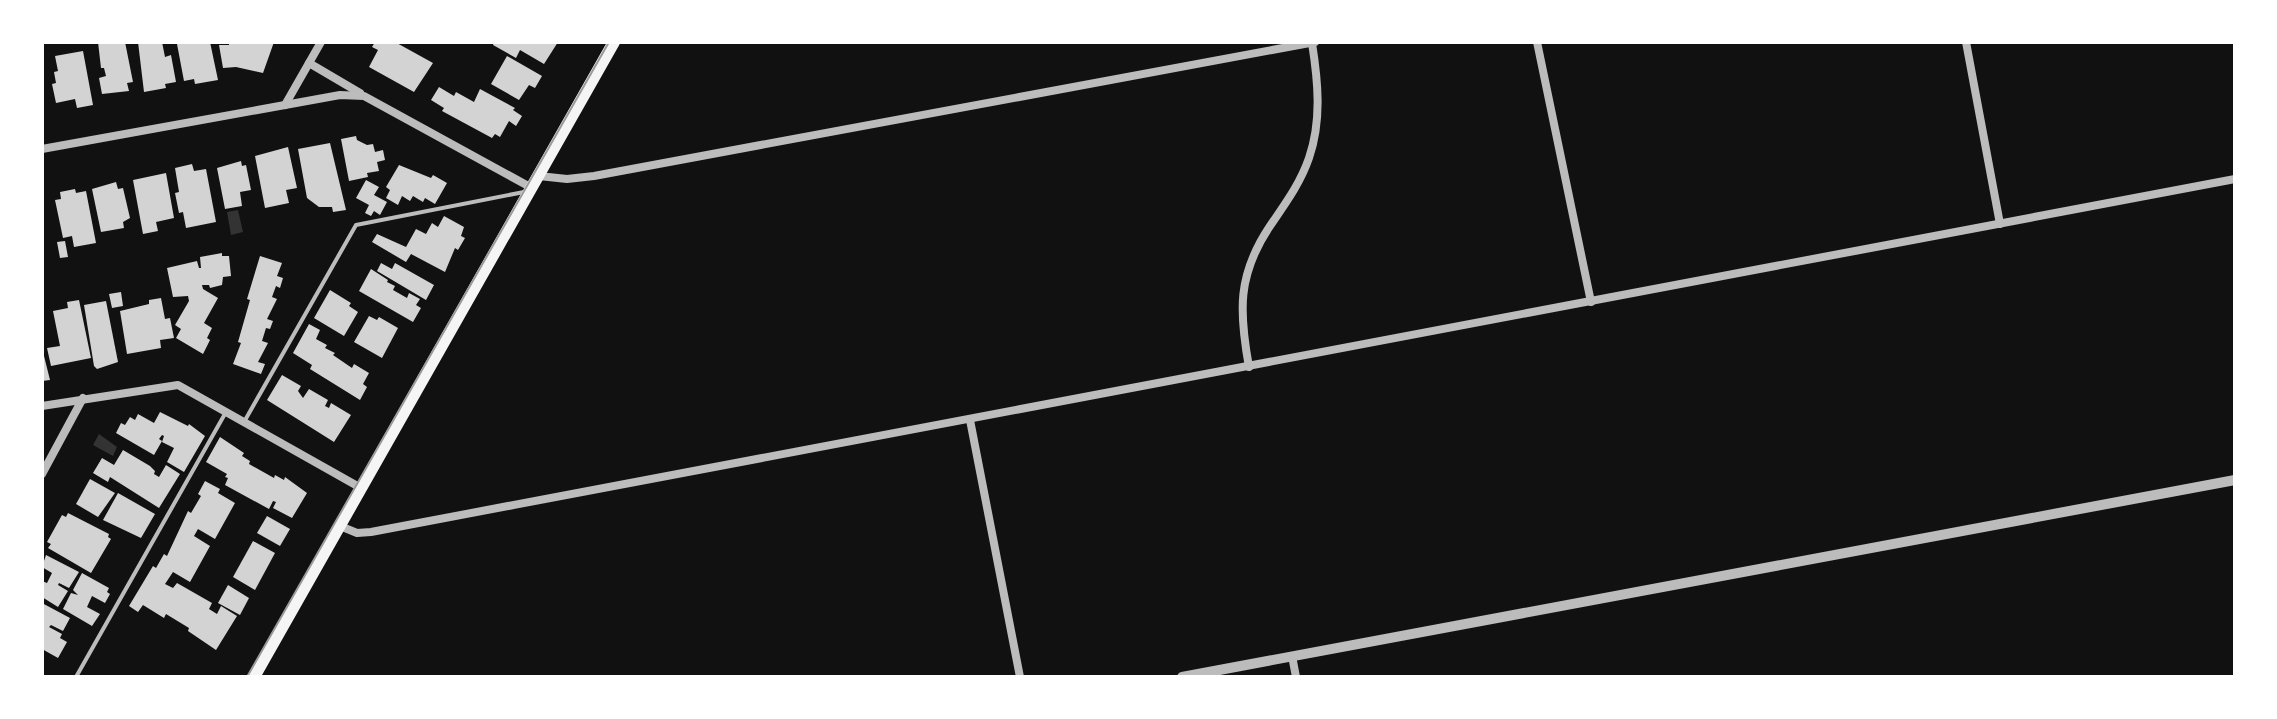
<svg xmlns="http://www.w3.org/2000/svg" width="2277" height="719" font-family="Mulish,sans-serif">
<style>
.water{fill:#333}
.building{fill:#d3d3d3}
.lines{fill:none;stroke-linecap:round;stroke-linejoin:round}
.service{stroke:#bcbcbc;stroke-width:4}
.minor{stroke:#bcbcbc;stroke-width:8}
.tertiary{stroke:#bcbcbc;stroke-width:10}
.primary{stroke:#f5f5f5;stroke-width:12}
.tram{stroke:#9a9a9a;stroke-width:2}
</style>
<rect width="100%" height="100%" fill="#111"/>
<!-- water -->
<g class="water">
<polygon points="238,210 243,232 231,235 227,212"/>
<polygon points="99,434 117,447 113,456 93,445"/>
</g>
<!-- building -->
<g class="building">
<polygon points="98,42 125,42 133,82 127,83 129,91 102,94 99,78 106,76 104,68 101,68"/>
<polygon points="138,42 162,42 165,57 171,55 176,82 165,84 166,88 144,92"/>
<polygon points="187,42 210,42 218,80 195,84 194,79 184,81 177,44"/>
<polygon points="229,42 274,42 263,73 236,67 223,68 219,45 229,45"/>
<polygon points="375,42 395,42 433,63 414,92 369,67 378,50 372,47"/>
<polygon points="494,42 558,42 544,64 520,50 516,58 493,45"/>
<polygon points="83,51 93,105 77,108 75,99 56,103 52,84 56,83 54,72 58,71 55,56"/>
<polygon points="507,56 542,76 535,88 529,85 519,100 491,84"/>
<polygon points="439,87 454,96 456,92 474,102 480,89 515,108 513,110 522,116 516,126 509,121 500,137 495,134 492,138 442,111 444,108 431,100"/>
<polygon points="356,136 357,140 367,145 373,144 375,152 383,150 385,160 377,162 379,171 367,173 368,177 349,181 341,139"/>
<polygon points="330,143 346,210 333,212 332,207 319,207 307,198 298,149"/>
<polygon points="288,147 297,188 286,190 289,203 265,208 255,156"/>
<polygon points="241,161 242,166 246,165 251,190 240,192 242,206 225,209 217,168"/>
<polygon points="192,164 194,171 206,169 216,222 186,228 183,212 179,213 175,193 179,192 175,168"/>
<polygon points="399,165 431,178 433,175 447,183 435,204 425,198 423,202 413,196 410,201 402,196 398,205 386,198 390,190 386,187"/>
<polygon points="166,173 174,218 156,222 158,231 143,234 133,180"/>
<polygon points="366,180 379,187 374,195 387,202 380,215 374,211 371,216 365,213 369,205 356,198"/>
<polygon points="116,182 118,189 123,188 130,218 123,222 124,228 101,232 92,189"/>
<polygon points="75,189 76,193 86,191 96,243 74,247 72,236 63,238 55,200 61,199 60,192"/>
<polygon points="444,216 464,227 461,236 465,238 458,250 455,248 445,272 411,254 406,262 372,242 377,234 406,247 416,229 426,234 432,223 438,227"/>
<polygon points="65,241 68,257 60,258 57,242"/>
<polygon points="222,253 222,256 229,256 231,276 223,277 222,285 210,288 209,285 202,285 203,289 218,298 204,323 212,328 207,338 210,340 203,354 176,338 181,329 175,325 189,301 188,296 173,297 167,268 197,261 199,268 201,268 200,257"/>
<polygon points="260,256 282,263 277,276 283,278 280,288 276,286 272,297 277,299 267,319 273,321 270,329 266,328 262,341 268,343 258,362 265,364 261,374 233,364 241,343 238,342 250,300 247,299"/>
<polygon points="381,263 392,269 395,263 434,285 426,300 377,271"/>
<polygon points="371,269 388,280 387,282 395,286 393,290 407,298 409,293 420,299 416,305 421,308 413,322 359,291"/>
<polygon points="330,290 351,303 349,306 358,312 344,336 314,318"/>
<polygon points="121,292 123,306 112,308 109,294"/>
<polygon points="161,298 165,319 170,318 174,338 160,340 161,348 127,354 120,311 149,304 149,300"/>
<polygon points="79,300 91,358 51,366 47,348 60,346 53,311 68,308 67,302"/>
<polygon points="106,301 118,362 97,369 94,366 84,305"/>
<polygon points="369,316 377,320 379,317 398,328 382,358 354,342"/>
<polygon points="309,324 320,330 316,339 327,345 325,348 335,353 333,355 352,368 354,364 369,373 363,384 367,387 360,400 310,369 312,365 293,353"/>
<polygon points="42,348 50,380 42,381"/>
<polygon points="282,375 301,386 298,391 303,398 309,389 328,400 325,406 329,408 331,403 351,415 334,442 267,400"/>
<polygon points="160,412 188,426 189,424 205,436 184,472 167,462 174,448 162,442 164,436 162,435 159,439 162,441 154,455 116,433 121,423 125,425 130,417 135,420 138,414 154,423"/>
<polygon points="220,437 244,453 242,456 250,461 249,464 274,478 275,475 284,480 285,477 307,493 292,518 273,508 276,502 273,501 269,509 225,485 228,478 225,477 227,474 206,462"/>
<polygon points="123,450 150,466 155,471 154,474 159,477 166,465 180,474 159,508 110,477 108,482 93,473 102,458 114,465"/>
<polygon points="90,479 115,493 98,517 76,504"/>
<polygon points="205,481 220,489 218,493 235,503 215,539 198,529 194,536 210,546 190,582 173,572 165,584 173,588 177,583 212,603 209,609 217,614 221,606 237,616 216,650 188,631 189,628 166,614 164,618 143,605 138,612 129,606 153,566 156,568 164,554 167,556 188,511 191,513 201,496 198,494"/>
<polygon points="118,493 155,514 141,538 103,520"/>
<polygon points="68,513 109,534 108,537 111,539 91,573 48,548 51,544 47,542 62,515 66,517"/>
<polygon points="267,516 290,529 280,546 257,533"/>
<polygon points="253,541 275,553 255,590 233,577"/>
<polygon points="46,555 79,572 69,588 59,583 58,585 68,591 58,607 42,597 42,581 47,583 52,573 42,567"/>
<polygon points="82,573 109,588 107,592 110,594 105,603 92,596 87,607 100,614 92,626 63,609 71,593 78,595 73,590"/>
<polygon points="228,585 249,598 240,615 218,603"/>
<polygon points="42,603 70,618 63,631 51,625 49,627 62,634 60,638 67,642 58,658 42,649"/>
</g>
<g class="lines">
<!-- service -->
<g class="service">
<polyline points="244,422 356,225 524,192"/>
<polyline points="76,677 226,412"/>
</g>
<!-- minor -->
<g class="minor">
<polyline points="1537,42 1591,302"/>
<polyline points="1966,42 2000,224"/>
<polyline points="309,63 360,93"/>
<polyline points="285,105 321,42"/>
<polyline points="42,149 340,95 364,96 532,188"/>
<polyline points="539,176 567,179 594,176 1315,42"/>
<path d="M 1249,367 C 1239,312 1237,275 1270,226 C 1285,204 1300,184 1309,158 C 1322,120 1318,81 1312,43"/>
<polyline points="42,406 178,385 361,488"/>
<polyline points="970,420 1020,677"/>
<polyline points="42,474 83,398"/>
<polyline points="340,526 357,533 371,532 2235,179"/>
<polyline points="1292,656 1296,677"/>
</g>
<!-- tertiary -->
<polyline class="tertiary" points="1182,677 2235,480"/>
<!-- primary -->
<polyline class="primary" points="254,677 614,42"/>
<!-- tram -->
<polyline class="tram" points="247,677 609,42"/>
</g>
<!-- border -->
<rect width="2277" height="719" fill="none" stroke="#ffffff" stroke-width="88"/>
</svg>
